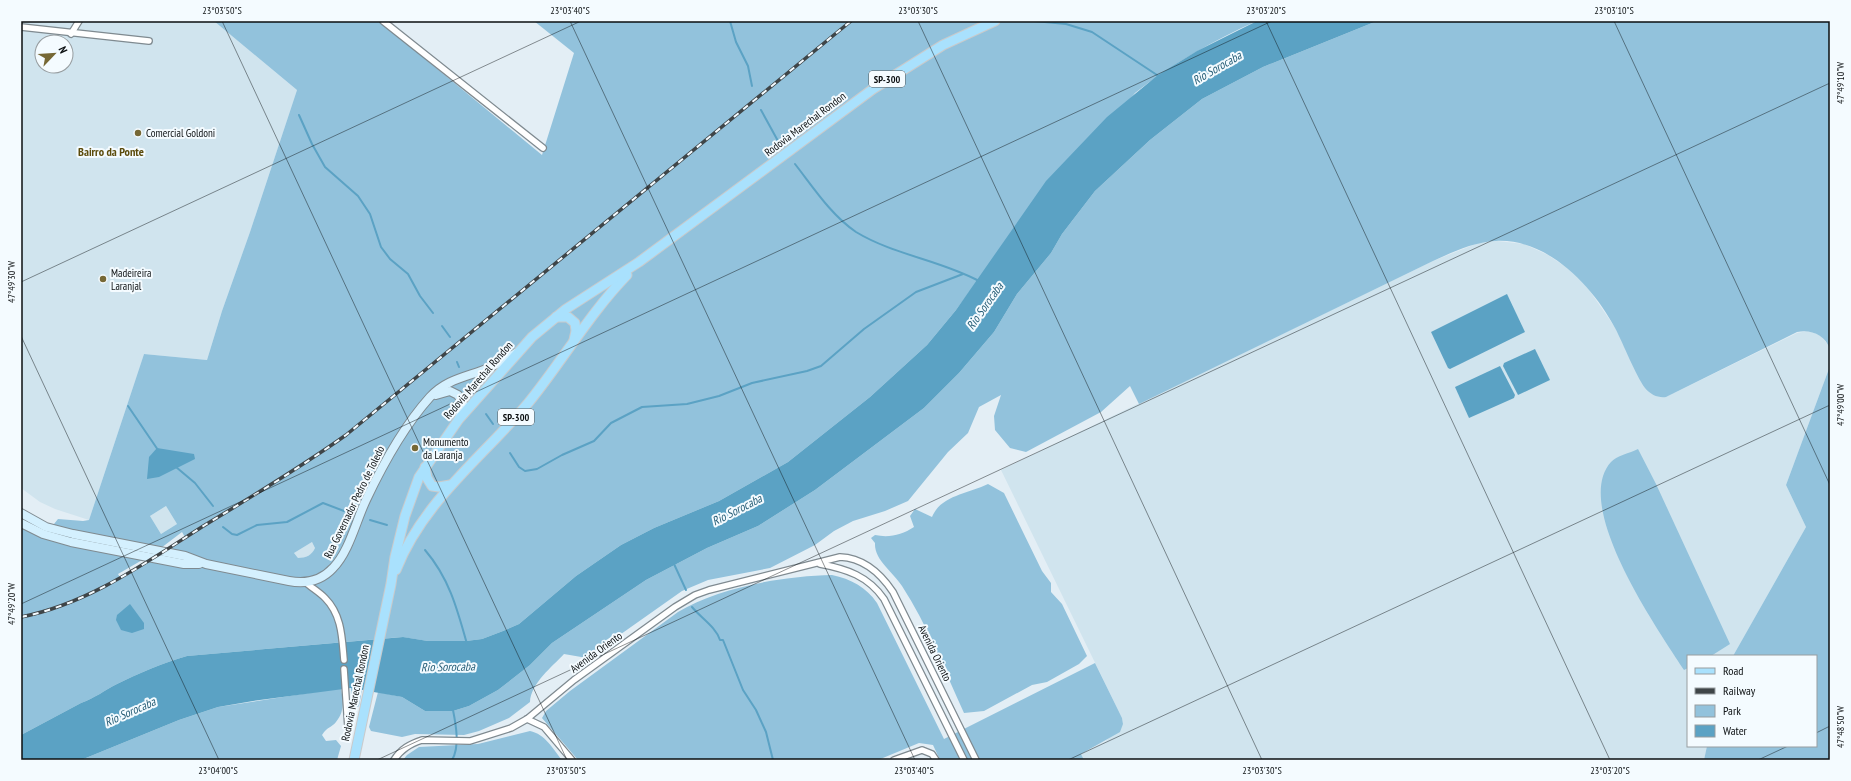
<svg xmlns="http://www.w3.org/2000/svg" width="1851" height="781" font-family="'PT Sans Narrow',sans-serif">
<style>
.built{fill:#d0e4ee;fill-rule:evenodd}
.green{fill:#92c2dc;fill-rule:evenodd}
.water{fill:#5ba2c4}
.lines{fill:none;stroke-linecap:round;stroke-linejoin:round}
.stream{stroke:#5ba2c4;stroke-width:2}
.street-casing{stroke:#7f8a90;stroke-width:8}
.secondary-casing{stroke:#7f8a90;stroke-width:10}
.primary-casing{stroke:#c9cacb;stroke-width:11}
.street{stroke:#fff;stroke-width:5.5}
.secondary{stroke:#d4f0fe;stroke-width:8}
.primary{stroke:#a9e1fd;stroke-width:9}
.rail-casing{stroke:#3f4548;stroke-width:3.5}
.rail{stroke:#f4fbff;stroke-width:2;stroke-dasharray:6;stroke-linecap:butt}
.ticks{fill:none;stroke:#0b0f11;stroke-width:1;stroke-opacity:0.45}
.poi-dot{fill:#766835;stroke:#f4fbff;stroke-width:1.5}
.labels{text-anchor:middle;stroke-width:4;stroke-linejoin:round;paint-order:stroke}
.shield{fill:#f4fbff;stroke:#515658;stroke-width:1}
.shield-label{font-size:10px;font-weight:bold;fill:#0b0f11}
.street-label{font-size:11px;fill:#0b0f11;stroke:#f4fbff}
.poi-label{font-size:11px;fill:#0b0f11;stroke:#f4fbff;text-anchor:start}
.water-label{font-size:12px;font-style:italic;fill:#275e77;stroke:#f4fbff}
.neighbourhood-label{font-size:12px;font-weight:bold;fill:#5b4b0b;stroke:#f4fbff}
.neatline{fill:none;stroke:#0b0f11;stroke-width:1.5}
.ticks-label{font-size:10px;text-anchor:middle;fill:#0b0f11}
</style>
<rect width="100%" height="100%" fill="#e3eef5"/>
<!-- built -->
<g class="built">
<path d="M 21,21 L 214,21 L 297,90 L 250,232 L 222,311 L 207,360 L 144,354 L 89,520 L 55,509 L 40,502 L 21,488 ZM 42,42 L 66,42 L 66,66 L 42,66 Z"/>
<polygon points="1497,241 1524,244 1548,255 1573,272 1585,284 1614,326 1645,387 1661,397 1666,397 1797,333 1808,331 1817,334 1822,337 1829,346 1830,366 1786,485 1806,527 1733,656 1688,656 1688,746 1707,746 1704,760 1084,760 1081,754 1106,741 1123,724 1122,718 1001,470 1433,261 1478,243"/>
<polygon points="166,506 177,524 161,534 150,516"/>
<polygon points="312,542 315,548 313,553 304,558 298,558 294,553"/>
</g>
<!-- green -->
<g class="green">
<path d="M 214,21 L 379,21 L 542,155 L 574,53 L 534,21 L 1257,21 C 1214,40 1172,64 1135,93 L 978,280 L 956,310 L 927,345 L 870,397 L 788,462 L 719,501 L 654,528 L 621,545 L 576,576 L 519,624 L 503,631 L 482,639 L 466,641 L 428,641 L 402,637 L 187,656 C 163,663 139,673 117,684 C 105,690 95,698 81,703 L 21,735 L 21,527 C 58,548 102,552 144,559 L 118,574 L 121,579 L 186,539 L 182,532 L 161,548 L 55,527 L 54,524 L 58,519 L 83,521 L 89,520 L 144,354 L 207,360 L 222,311 L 250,232 L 297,90 ZM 166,506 L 177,524 L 161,534 L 150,516 ZM 312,542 L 315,548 C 312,555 306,558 298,558 L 294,553 Z"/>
<path d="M 1377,21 L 1830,21 L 1830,349 C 1825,335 1811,329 1797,332 L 1666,397 C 1658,398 1651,395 1645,388 C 1635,374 1624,345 1615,328 C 1593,286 1547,238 1496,241 C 1473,242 1453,252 1433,261 L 1139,404 L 1130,386 L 1101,412 L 1026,452 L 1010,448 L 995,430 L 994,416 L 1001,395 L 979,407 L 968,433 L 948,452 L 908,501 L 885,511 L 853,521 L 834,531 L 815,545 L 770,568 L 708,580 L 682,591 L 587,658 L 564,654 C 552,667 531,683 530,702 L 509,718 L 479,731 L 464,735 L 415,734 L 402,737 L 371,731 L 369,727 L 378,692 L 402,697 L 425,711 L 453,711 L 469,706 L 498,690 L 530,665 L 552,643 L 646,580 L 707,548 L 758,526 L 815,490 L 924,408 L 959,373 L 994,332 L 1017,294 L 1051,253 L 1062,234 L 1095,191 L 1150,140 L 1202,99 L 1263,67 Z"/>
<polygon points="1830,366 1830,760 1704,760 1707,746 1816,746 1816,656 1733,656 1806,527 1786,485"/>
<path d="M 1638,449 L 1656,484 L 1730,644 L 1711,656 L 1688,656 L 1688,668 L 1684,670 C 1659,631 1571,506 1611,462 C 1616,456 1630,453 1638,449 Z"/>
<path d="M 988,484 L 1004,493 L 1042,571 L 1051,583 L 1051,592 L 1062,604 L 1087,656 L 1079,664 L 1047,682 L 1032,685 L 984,711 L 964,713 C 945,672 927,624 902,586 C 893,572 874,560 875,543 L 871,538 L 875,535 C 889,538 902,535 914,527 L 910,516 L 915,509 L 932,517 C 941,495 968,494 988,484 Z"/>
<path d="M 832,575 C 851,579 866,587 877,603 L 944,739 L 1095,663 L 1122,718 L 1123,724 L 1120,732 L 1081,754 L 1084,760 L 940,760 L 933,745 L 919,743 L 878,760 L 578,760 L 542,718 L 546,711 L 570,691 L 678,612 C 719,587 784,576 832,575 Z"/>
<path d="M 341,688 C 343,701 345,711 336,722 C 331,728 328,726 322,735 L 326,741 L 336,740 L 341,746 L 337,760 L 81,760 L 179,720 L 218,707 Z"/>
<polygon points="351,688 362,689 359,706 356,708 352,706"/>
<path d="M 530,731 C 545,734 553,749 562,760 L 403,760 L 407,755 L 419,747 L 478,744 Z"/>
</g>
<!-- water -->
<g class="water">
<path d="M 1257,21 L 1377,21 L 1263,67 L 1202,99 L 1150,140 L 1095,191 L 1062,234 L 1051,253 L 1017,294 L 994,332 L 959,373 L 924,408 L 815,490 L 758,526 L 707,548 L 646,580 L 552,643 L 530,665 L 498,690 L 469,706 L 453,711 L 425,711 L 402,697 L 351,688 L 253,701 L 218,707 L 179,720 L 81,760 L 21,760 L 21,735 L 81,703 C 95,698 105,690 117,684 C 139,673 163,663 187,656 L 403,637 L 428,641 L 466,641 L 482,639 L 503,631 L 519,624 L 576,576 L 621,545 L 654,528 L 719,501 L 788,462 L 870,397 L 927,345 L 956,310 L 1046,181 L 1107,117 L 1158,75 L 1197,51 Z"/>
<polygon points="1507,294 1525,332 1450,369 1448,368 1431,332"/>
<polygon points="1535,349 1550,380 1518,395 1503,366 1504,363"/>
<polygon points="1500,366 1515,395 1514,398 1469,418 1455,387"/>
<polygon points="157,448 194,454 195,459 159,477 147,479 149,457"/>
<polygon points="130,604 144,623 144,629 132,633 121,630 116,620 117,615"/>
</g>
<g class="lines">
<!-- stream -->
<g class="stream">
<polyline points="730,21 736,42 748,66 752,86"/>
<polyline points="1034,21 1066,24 1092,32 1160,77"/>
<polyline points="761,110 778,141"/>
<polyline points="299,115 312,144 325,167 358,196 370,214 381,247 390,259 408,274 420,296 433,313"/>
<path d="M 795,164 C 813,187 831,215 856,232 C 894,255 940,260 979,281"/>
<polyline points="442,326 450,337"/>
<polyline points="457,362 459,367"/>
<polyline points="128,406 158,450"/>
<polyline points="486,414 493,424"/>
<polyline points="510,453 519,467 525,471 537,469 562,455 594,441 611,423 642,407 687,404 719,396 752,383 807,371 821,366 864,329 916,292 963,274"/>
<polyline points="176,467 195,483 213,506"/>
<polyline points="370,520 387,525"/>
<polyline points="223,527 232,534 237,535 257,525 287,522 323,503 344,511"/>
<path d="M 425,550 C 449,578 457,608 467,644"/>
<polyline points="674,564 686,590"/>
<path d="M 692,607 C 701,618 716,627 720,640 L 723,640 L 743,690 L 756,710 L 766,732 L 773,760"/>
<path d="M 452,760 C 460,747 456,725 453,710"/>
</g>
<defs>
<g id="street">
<polyline points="383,21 543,148"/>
<polyline points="21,27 149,41"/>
<polyline points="71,34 79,21"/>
<path d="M 820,564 C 847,569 868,576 884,599 L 964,760"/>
<path d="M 305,582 C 312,588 319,592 325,598 C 342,615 342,638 344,660"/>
<polyline points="344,669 348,728"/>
<polyline points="527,719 544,727 572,760"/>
<path d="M 394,760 C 401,749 410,744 422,740 L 470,741 L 511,728 L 527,719 L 574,680 L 675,607 L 695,595 L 709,590 L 840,557 C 864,558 881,574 893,592 L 976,760"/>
<polyline points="894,760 922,750 932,754 936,760"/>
</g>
<g id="secondary">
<polyline points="436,395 450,391 458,395 463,404 459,419"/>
<path d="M 21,513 L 46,527 L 73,534 L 185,556 L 206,564 L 289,581 C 305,584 321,581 333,568 C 349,552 356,521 366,500 C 383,464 403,427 430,397 C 445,381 461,378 481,371 C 493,367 504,360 516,353"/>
<polyline points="21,523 43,534 71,542 184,564 199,564"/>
</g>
<g id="primary">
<polyline points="556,317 568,317 575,323 576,331 574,340"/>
<polyline points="425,467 427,478 432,486 439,487 450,485"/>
<path d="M 396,570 C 423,501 483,457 529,402 C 563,360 590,313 627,275"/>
<polyline points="354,760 391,584 395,557 405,516 419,477 459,419 532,337 566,309 639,262 873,89 943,45 995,21"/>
</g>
</defs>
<!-- street casing -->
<use href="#street" class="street-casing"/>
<!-- secondary casing -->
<use href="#secondary" class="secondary-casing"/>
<!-- primary casing -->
<use href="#primary" class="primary-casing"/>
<!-- street -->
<use href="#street" class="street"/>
<!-- secondary -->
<use href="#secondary" class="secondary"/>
<!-- primary -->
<use href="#primary" class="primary"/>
<defs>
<path id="rail" d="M 21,617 C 89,604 148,561 205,525 C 253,496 301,467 346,435 L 851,21"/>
</defs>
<!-- rail casing -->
<use href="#rail" class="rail-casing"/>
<!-- rail -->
<use href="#rail" class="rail"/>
</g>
<!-- ticks -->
<path class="ticks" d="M 222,21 L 567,760M 570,21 L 915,760M 918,21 L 1262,760M 1266,21 L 1610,760M 1614,21 L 1830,485M 21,282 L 581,21M 21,336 L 219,760M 21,604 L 1272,21M 1816,733 L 1830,726M 377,760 L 1830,83M 1068,760 L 1830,405M 1758,760 L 1788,746"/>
<!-- markers -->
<g class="poi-dot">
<circle cx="138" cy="133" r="4"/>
<circle cx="103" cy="279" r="4"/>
<circle cx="415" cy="448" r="4"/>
</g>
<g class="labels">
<!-- shield labels -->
<g class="shield">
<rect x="869" y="71" width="36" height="16" rx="3"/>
<rect x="498" y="409" width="36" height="16" rx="3"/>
</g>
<g class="shield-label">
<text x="887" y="83">SP-300</text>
<text x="516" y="421">SP-300</text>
</g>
<!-- street labels -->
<g class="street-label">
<text transform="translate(805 124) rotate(-37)" y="4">Rodovia Marechal Rondon</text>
<text transform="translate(478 380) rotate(-49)" y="4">Rodovia Marechal Rondon</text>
<text transform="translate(354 502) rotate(-64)" y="4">Rua Governador Pedro de Toledo</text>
<text transform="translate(596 652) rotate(-36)" y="4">Avenida Oriento</text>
<text transform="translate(935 653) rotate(64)" y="4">Avenida Oriento</text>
<text transform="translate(355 693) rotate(-78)" y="4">Rodovia Marechal Rondon</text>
</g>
<!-- poi labels -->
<g class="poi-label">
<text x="146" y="137">Comercial Goldoni</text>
<text x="111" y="277">Madeireira<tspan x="111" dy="13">Laranjal</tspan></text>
<text x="423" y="446">Monumento<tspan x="423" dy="13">da Laranja</tspan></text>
</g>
<!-- water labels -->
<g class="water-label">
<text transform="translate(1217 68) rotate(-30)" y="4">Rio Sorocaba</text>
<text transform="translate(985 306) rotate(-55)" y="4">Rio Sorocaba</text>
<text transform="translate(737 510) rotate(-27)" y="4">Rio Sorocaba</text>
<text transform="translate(448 667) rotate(-1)" y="4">Rio Sorocaba</text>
<text transform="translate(130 712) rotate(-24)" y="4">Rio Sorocaba</text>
</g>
<!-- neighbourhood labels -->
<g class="neighbourhood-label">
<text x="111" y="156">Bairro da Ponte</text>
</g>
</g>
<!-- border -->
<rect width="1851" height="781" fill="none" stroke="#f4fbff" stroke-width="44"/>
<!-- legend -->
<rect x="1687" y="655" width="130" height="92" fill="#f4fbff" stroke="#979da0"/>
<rect x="1695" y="668" width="20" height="6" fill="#a9e1fd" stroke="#979da0"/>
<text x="1723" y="675" font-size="12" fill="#0b0f11">Road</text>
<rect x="1695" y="688" width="20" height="6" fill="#3f4548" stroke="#979da0"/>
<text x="1723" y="695" font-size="12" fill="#0b0f11">Railway</text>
<rect x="1695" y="705" width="20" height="12" fill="#92c2dc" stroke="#979da0"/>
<text x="1723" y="715" font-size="12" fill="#0b0f11">Park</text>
<rect x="1695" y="725" width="20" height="12" fill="#5ba2c4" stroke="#979da0"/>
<text x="1723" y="735" font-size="12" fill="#0b0f11">Water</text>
<!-- north arrow -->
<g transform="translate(54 54) rotate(65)"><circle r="19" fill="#f4fbff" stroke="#979da0"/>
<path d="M0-3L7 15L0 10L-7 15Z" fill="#766835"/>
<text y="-6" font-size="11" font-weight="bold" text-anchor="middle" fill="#0b0f11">N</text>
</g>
<rect x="22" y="22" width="1807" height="737" class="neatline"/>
<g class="ticks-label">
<text x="222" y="14">23°03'50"S</text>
<text x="570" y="14">23°03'40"S</text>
<text x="918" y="14">23°03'30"S</text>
<text x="1266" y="14">23°03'20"S</text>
<text x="1614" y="14">23°03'10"S</text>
<text transform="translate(1840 83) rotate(-90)" y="4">47°49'10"W</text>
<text transform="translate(11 282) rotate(-90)" y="4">47°49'30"W</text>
<text transform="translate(1840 405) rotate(-90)" y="4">47°49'00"W</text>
<text transform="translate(11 604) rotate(-90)" y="4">47°49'20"W</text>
<text transform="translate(1840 727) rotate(-90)" y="4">47°48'50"W</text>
<text x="218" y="774">23°04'00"S</text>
<text x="566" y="774">23°03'50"S</text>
<text x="914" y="774">23°03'40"S</text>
<text x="1262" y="774">23°03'30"S</text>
<text x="1610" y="774">23°03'20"S</text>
</g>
</svg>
